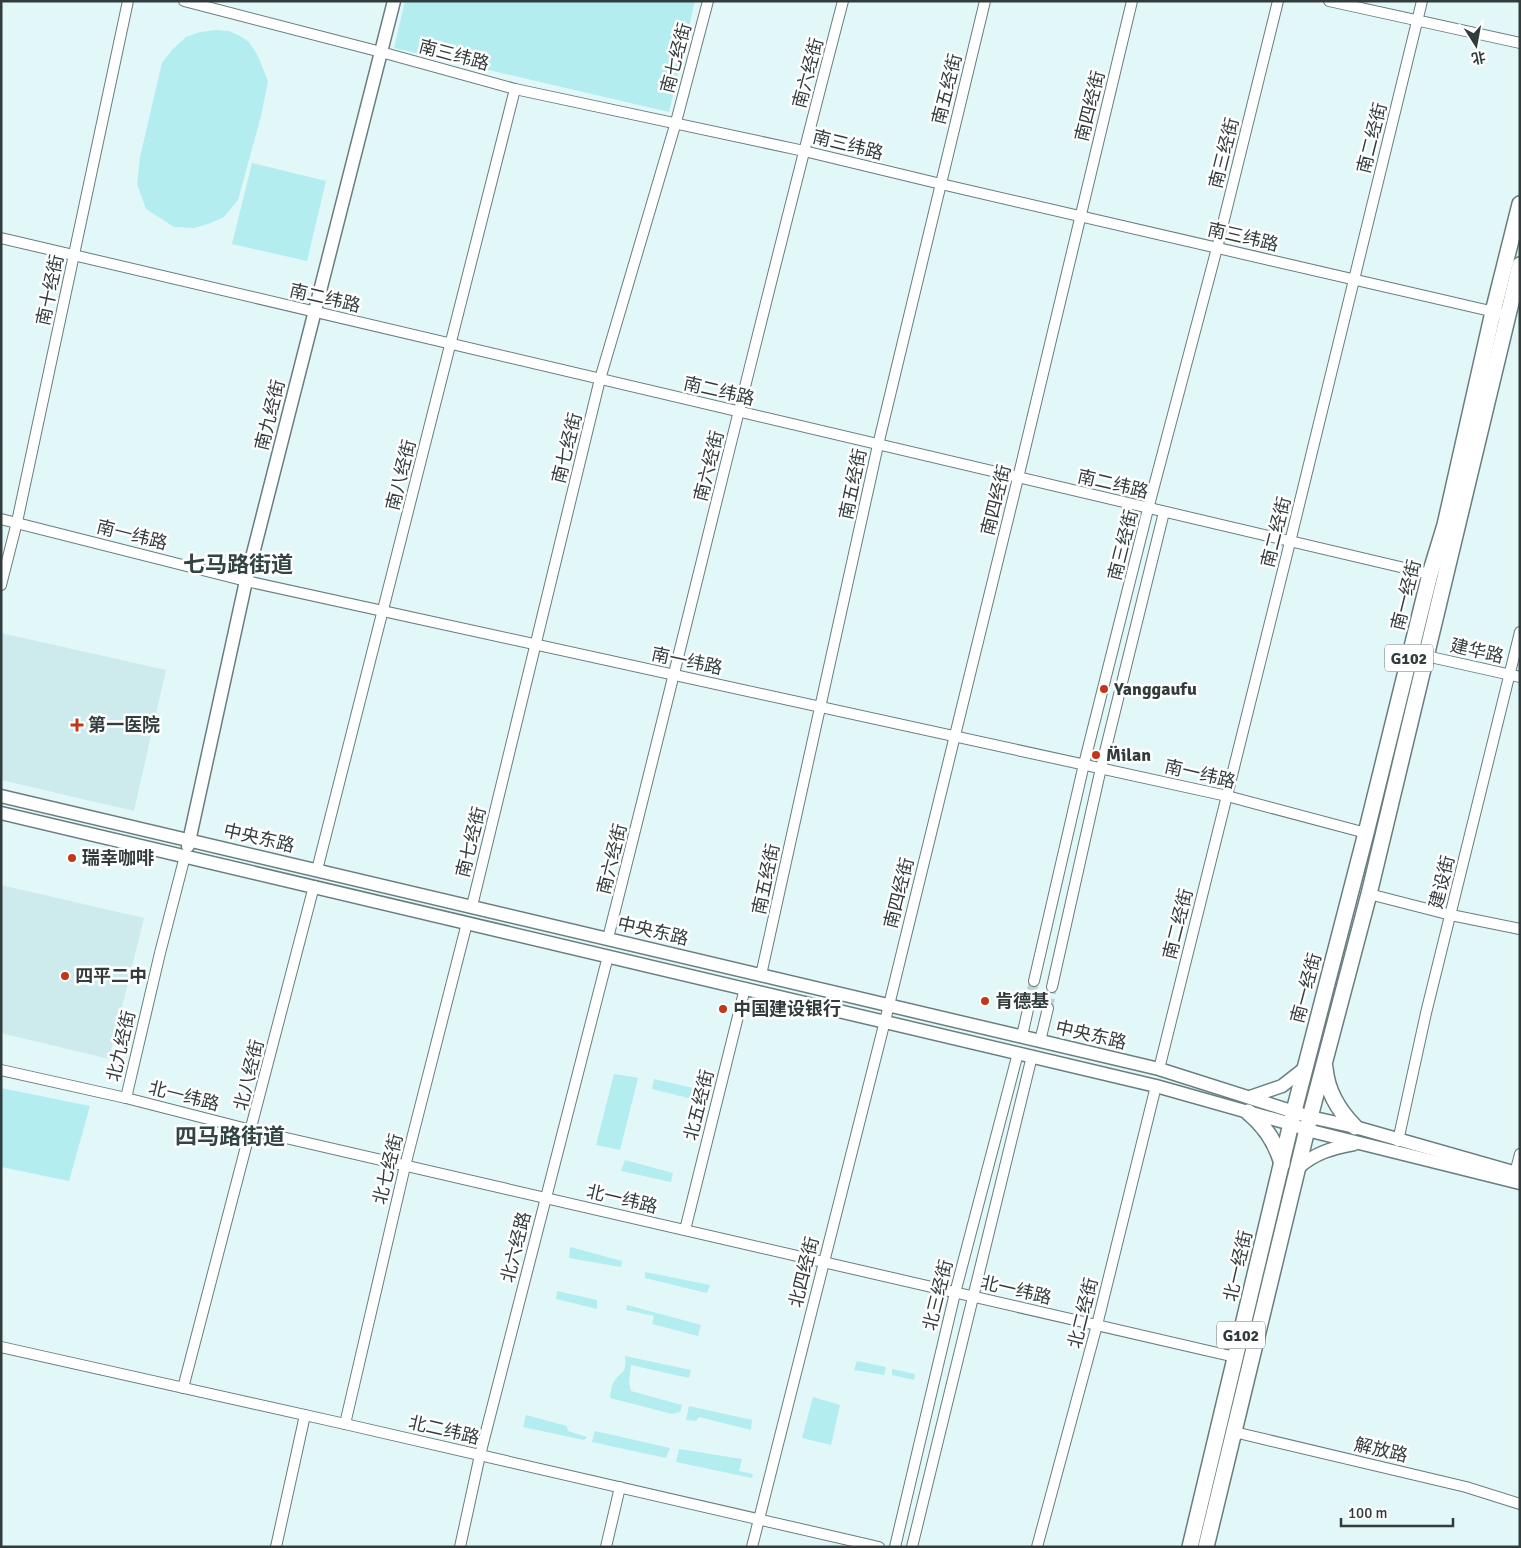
<svg xmlns="http://www.w3.org/2000/svg" width="1521" height="1548" font-family="Signika,'Noto Sans SC',sans-serif">
<style>
.built{fill:#cdebec}
.green{fill:#b3edf0}
.lines{fill:none;stroke-linecap:round;stroke-linejoin:round}
.minor-tunnel{stroke:#bfd2d2;stroke-width:10;stroke-dasharray:10 5;stroke-linecap:butt}
.minor-casing{stroke:#6a7d7e;stroke-width:12}
.major-casing{stroke:#6a7d7e;stroke-width:15}
.highway-casing{stroke:#6a7d7e;stroke-width:18}
.minor{stroke:#fff;stroke-width:10}
.major{stroke:#fff;stroke-width:12}
.highway{stroke:#fff;stroke-width:15}
.poi-dot{fill:#c13717;stroke:#fff;stroke-width:2}
.labels{text-anchor:middle;stroke-width:5;stroke-linejoin:round;paint-order:stroke}
.shield{fill:#fff;stroke:#707676;stroke-width:1}
.shield-label{font-size:16px;font-weight:bold;fill:#333c3c}
.street-label{font-size:18px;fill:#333c3c;stroke:#fff}
.poi-label{font-size:18px;font-weight:bold;fill:#333c3c;stroke:#fff;text-anchor:start}
.district-label{font-size:22px;font-weight:bold;fill:#334445;stroke:#fff}
</style>
<rect width="100%" height="100%" fill="#e2f7f8"/>
<!-- built -->
<g class="built">
<polygon points="1,633 166,670 134,811 1,780"/>
<polygon points="1,885 144,918 109,1059 1,1033"/>
</g>
<!-- green -->
<g class="green">
<polygon points="405,1 695,1 669,112 394,48"/>
<polygon points="216,30 229,31 240,36 249,42 257,54 268,81 261,116 238,200 224,217 208,224 194,228 174,227 146,209 137,184 140,157 162,63 172,50 186,37 200,32"/>
<polygon points="252,163 326,181 307,261 232,244"/>
<polygon points="614,1074 638,1078 620,1150 596,1145"/>
<polygon points="654,1079 693,1088 692,1099 652,1089"/>
<polygon points="1,1088 90,1106 69,1181 1,1167"/>
<polygon points="625,1160 673,1173 671,1182 621,1171"/>
<polygon points="570,1247 622,1261 621,1267 569,1258"/>
<polygon points="645,1272 710,1285 707,1293 645,1278"/>
<polygon points="557,1291 597,1300 597,1309 556,1299"/>
<polygon points="627,1305 701,1325 698,1336 652,1324 654,1316 626,1310"/>
<path d="M 625,1356 L 691,1370 L 689,1378 L 631,1365 L 629,1382 L 631,1391 L 682,1405 L 680,1412 L 672,1414 L 610,1398 C 611,1393 611,1386 614,1382 C 622,1369 627,1375 625,1356 Z"/>
<polygon points="857,1361 886,1367 884,1375 854,1370"/>
<polygon points="892,1369 915,1374 914,1380 892,1375"/>
<polygon points="813,1397 840,1405 831,1445 802,1438"/>
<polygon points="689,1406 752,1420 751,1430 699,1417 696,1421 686,1420"/>
<polygon points="526,1415 567,1426 568,1431 587,1437 584,1440 523,1427"/>
<polygon points="595,1431 670,1448 666,1458 592,1442"/>
<polygon points="679,1449 742,1459 739,1471 753,1474 752,1478 676,1462"/>
</g>
<g class="lines">
<!-- minor-tunnel -->
<g class="minor-tunnel">
<polyline points="1029,1005 1034,981"/>
<polyline points="1048,1008 1052,987"/>
</g>
<defs>
<g id="minor">
<polyline points="184,1 381,52 515,89 804,151 941,184 1499,313"/>
<polyline points="1329,1 1520,43"/>
<polyline points="1,238 1430,574"/>
<polyline points="1,519 246,581 1227,796 1366,833"/>
<polyline points="1,585 17,522 128,1"/>
<polyline points="1426,656 1520,677"/>
<polyline points="317,870 515,89"/>
<polyline points="1369,894 1451,915 1520,929"/>
<polyline points="472,906 600,379 676,122 708,1"/>
<path d="M 608,938 C 687,626 761,313 843,1"/>
<polyline points="761,975 878,445 985,1"/>
<polyline points="1034,981 1084,764 1148,509 1217,248 1278,1"/>
<polyline points="1052,987 1101,768 1164,512"/>
<polyline points="1022,1036 1029,1005"/>
<polyline points="1040,1041 1048,1008"/>
<polyline points="1159,1069 1290,542 1422,1"/>
<polyline points="1,1070 126,1098 251,1130 1235,1357"/>
<polyline points="126,1098 160,953 185,856"/>
<polyline points="1398,1141 1426,1013 1520,632"/>
<polyline points="1515,1173 1520,1154"/>
<polyline points="685,1230 745,988"/>
<polyline points="1,1347 345,1424 879,1547"/>
<polyline points="183,1388 314,886"/>
<polyline points="345,1424 405,1166 467,923"/>
<polyline points="1234,1432 1466,1487 1520,1504"/>
<polyline points="276,1547 305,1415"/>
<polyline points="460,1547 480,1455 608,956"/>
<polyline points="606,1547 620,1487"/>
<polyline points="752,1547 889,1005 1018,478 1132,1"/>
<polyline points="895,1547 955,1293 1018,1053"/>
<polyline points="912,1547 1032,1056"/>
<polyline points="1037,1547 1097,1325 1156,1086"/>
</g>
<g id="major">
<polyline points="1,796 1159,1069 1310,1117 1355,1127 1520,1174"/>
<polyline points="1,813 1156,1086 1291,1124 1307,1130 1520,1183"/>
<polyline points="188,846 246,581 394,1"/>
<polyline points="1250,1097 1282,1086 1305,1068"/>
<path d="M 1298,1168 C 1315,1153 1332,1148 1354,1144"/>
</g>
<g id="highway">
<path d="M 1325,1068 C 1327,1091 1339,1111 1355,1127"/>
<path d="M 1248,1112 C 1265,1126 1276,1142 1282,1164"/>
<polyline points="1190,1547 1294,1111 1366,833 1430,574 1445,525 1493,312 1520,204"/>
<polyline points="1206,1547 1310,1117 1369,894 1520,265"/>
</g>
</defs>
<!-- minor casing -->
<use href="#minor" class="minor-casing"/>
<!-- major casing -->
<use href="#major" class="major-casing"/>
<!-- highway casing -->
<use href="#highway" class="highway-casing"/>
<!-- minor -->
<use href="#minor" class="minor"/>
<!-- major -->
<use href="#major" class="major"/>
<!-- highway -->
<use href="#highway" class="highway"/>
</g>
<!-- markers -->
<g class="poi-dot">
<circle cx="1104" cy="689" r="5"/>
<path d="M74.5 717.5h5v5h5v5h-5v5h-5v-5h-5v-5h5z"/>
<circle cx="1096" cy="755" r="5"/>
<circle cx="72" cy="858" r="5"/>
<circle cx="65" cy="976" r="5"/>
<circle cx="985" cy="1001" r="5"/>
<circle cx="723" cy="1009" r="5"/>
</g>
<g class="labels">
<!-- shield labels -->
<g class="shield">
<rect x="1385" y="644.5" width="48" height="27" rx="4"/>
<rect x="1217" y="1321.5" width="48" height="27" rx="4"/>
</g>
<g class="shield-label">
<text x="1409" y="664">G102</text>
<text x="1241" y="1341">G102</text>
</g>
<!-- street labels -->
<g class="street-label">
<text transform="translate(454 55) rotate(15)" y="6">南三纬路</text>
<text transform="translate(676 58) rotate(-75)" y="6">南七经街</text>
<text transform="translate(808 73) rotate(-75)" y="6">南六经街</text>
<text transform="translate(947 89) rotate(-76)" y="6">南五经街</text>
<text transform="translate(1090 106) rotate(-76)" y="6">南四经街</text>
<text transform="translate(1372 138) rotate(-76)" y="6">南二经街</text>
<text transform="translate(848 145) rotate(14)" y="6">南三纬路</text>
<text transform="translate(1224 153) rotate(-76)" y="6">南三经街</text>
<text transform="translate(1243 237) rotate(13)" y="6">南三纬路</text>
<text transform="translate(50 290) rotate(-78)" y="6">南十经街</text>
<text transform="translate(325 298) rotate(13)" y="6">南二纬路</text>
<text transform="translate(719 391) rotate(13)" y="6">南二纬路</text>
<text transform="translate(270 415) rotate(-76)" y="6">南九经街</text>
<text transform="translate(567 448) rotate(-76)" y="6">南七经街</text>
<text transform="translate(709 466) rotate(-76)" y="6">南六经街</text>
<text transform="translate(401 475) rotate(-76)" y="6">南八经街</text>
<text transform="translate(853 484) rotate(-78)" y="6">南五经街</text>
<text transform="translate(1113 484) rotate(13)" y="6">南二纬路</text>
<text transform="translate(996 500) rotate(-76)" y="6">南四经街</text>
<text transform="translate(1276 532) rotate(-76)" y="6">南二经街</text>
<text transform="translate(132 535) rotate(14)" y="6">南一纬路</text>
<text transform="translate(1123 545) rotate(-76)" y="6">南三经街</text>
<text transform="translate(1406 595) rotate(-76)" y="6">南一经街</text>
<text transform="translate(1477 651) rotate(13)" y="6">建华路</text>
<text transform="translate(687 661) rotate(12)" y="6">南一纬路</text>
<text transform="translate(1200 774) rotate(13)" y="6">南一纬路</text>
<text transform="translate(259 838) rotate(13)" y="6">中央东路</text>
<text transform="translate(471 842) rotate(-76)" y="6">南七经街</text>
<text transform="translate(612 859) rotate(-76)" y="6">南六经街</text>
<text transform="translate(766 879) rotate(-78)" y="6">南五经街</text>
<text transform="translate(1442 882) rotate(-76)" y="6">建设街</text>
<text transform="translate(899 893) rotate(-76)" y="6">南四经街</text>
<text transform="translate(1178 924) rotate(-76)" y="6">南二经街</text>
<text transform="translate(653 931) rotate(13)" y="6">中央东路</text>
<text transform="translate(1306 988) rotate(-75)" y="6">南一经街</text>
<text transform="translate(1091 1035) rotate(13)" y="6">中央东路</text>
<text transform="translate(121 1046) rotate(-77)" y="6">北九经街</text>
<text transform="translate(249 1075) rotate(-76)" y="6">北八经街</text>
<text transform="translate(184 1096) rotate(14)" y="6">北一纬路</text>
<text transform="translate(699 1105) rotate(-76)" y="6">北五经街</text>
<text transform="translate(388 1169) rotate(-76)" y="6">北七经街</text>
<text transform="translate(622 1199) rotate(13)" y="6">北一纬路</text>
<text transform="translate(516 1247) rotate(-76)" y="6">北六经路</text>
<text transform="translate(1238 1266) rotate(-77)" y="6">北一经街</text>
<text transform="translate(804 1272) rotate(-76)" y="6">北四经街</text>
<text transform="translate(1016 1290) rotate(13)" y="6">北一纬路</text>
<text transform="translate(938 1295) rotate(-76)" y="6">北三经街</text>
<text transform="translate(1083 1313) rotate(-76)" y="6">北二经街</text>
<text transform="translate(444 1430) rotate(13)" y="6">北二纬路</text>
<text transform="translate(1381 1450) rotate(13)" y="6">解放路</text>
</g>
<!-- poi labels -->
<g class="poi-label">
<text x="1114" y="695">Yanggaufu</text>
<text x="88" y="731">第一医院</text>
<text x="1106" y="761">M̈ilan</text>
<text x="82" y="864">瑞幸咖啡</text>
<text x="75" y="982">四平二中</text>
<text x="995" y="1007">肯德基</text>
<text x="733" y="1015">中国建设银行</text>
</g>
<!-- district labels -->
<g class="district-label">
<text x="238" y="572">七马路街道</text>
<text x="230" y="1144">四马路街道</text>
</g>
</g>
<!-- border -->
<rect width="1521" height="1548" fill="none" stroke="#333c3c" stroke-width="5"/>
<!-- north arrow -->
<g transform="translate(1476 45) rotate(169)" stroke="#ffffff" stroke-width="4" paint-order="stroke">
<path d="M0-4L9 19L0 12L-9 19Z" fill="#333c3c"/>
<text y="-8" font-size="14" font-weight="bold" text-anchor="middle" fill="#333c3c">北</text>
</g>
<!-- scale -->
<path d="M1341 1518v8h112v-8" fill="none" stroke="#333c3c" stroke-width="2.5"/>
<text x="1348" y="1518" font-size="15" fill="#333c3c" stroke="#ffffff" stroke-width="4" paint-order="stroke">100 m</text>
</svg>
